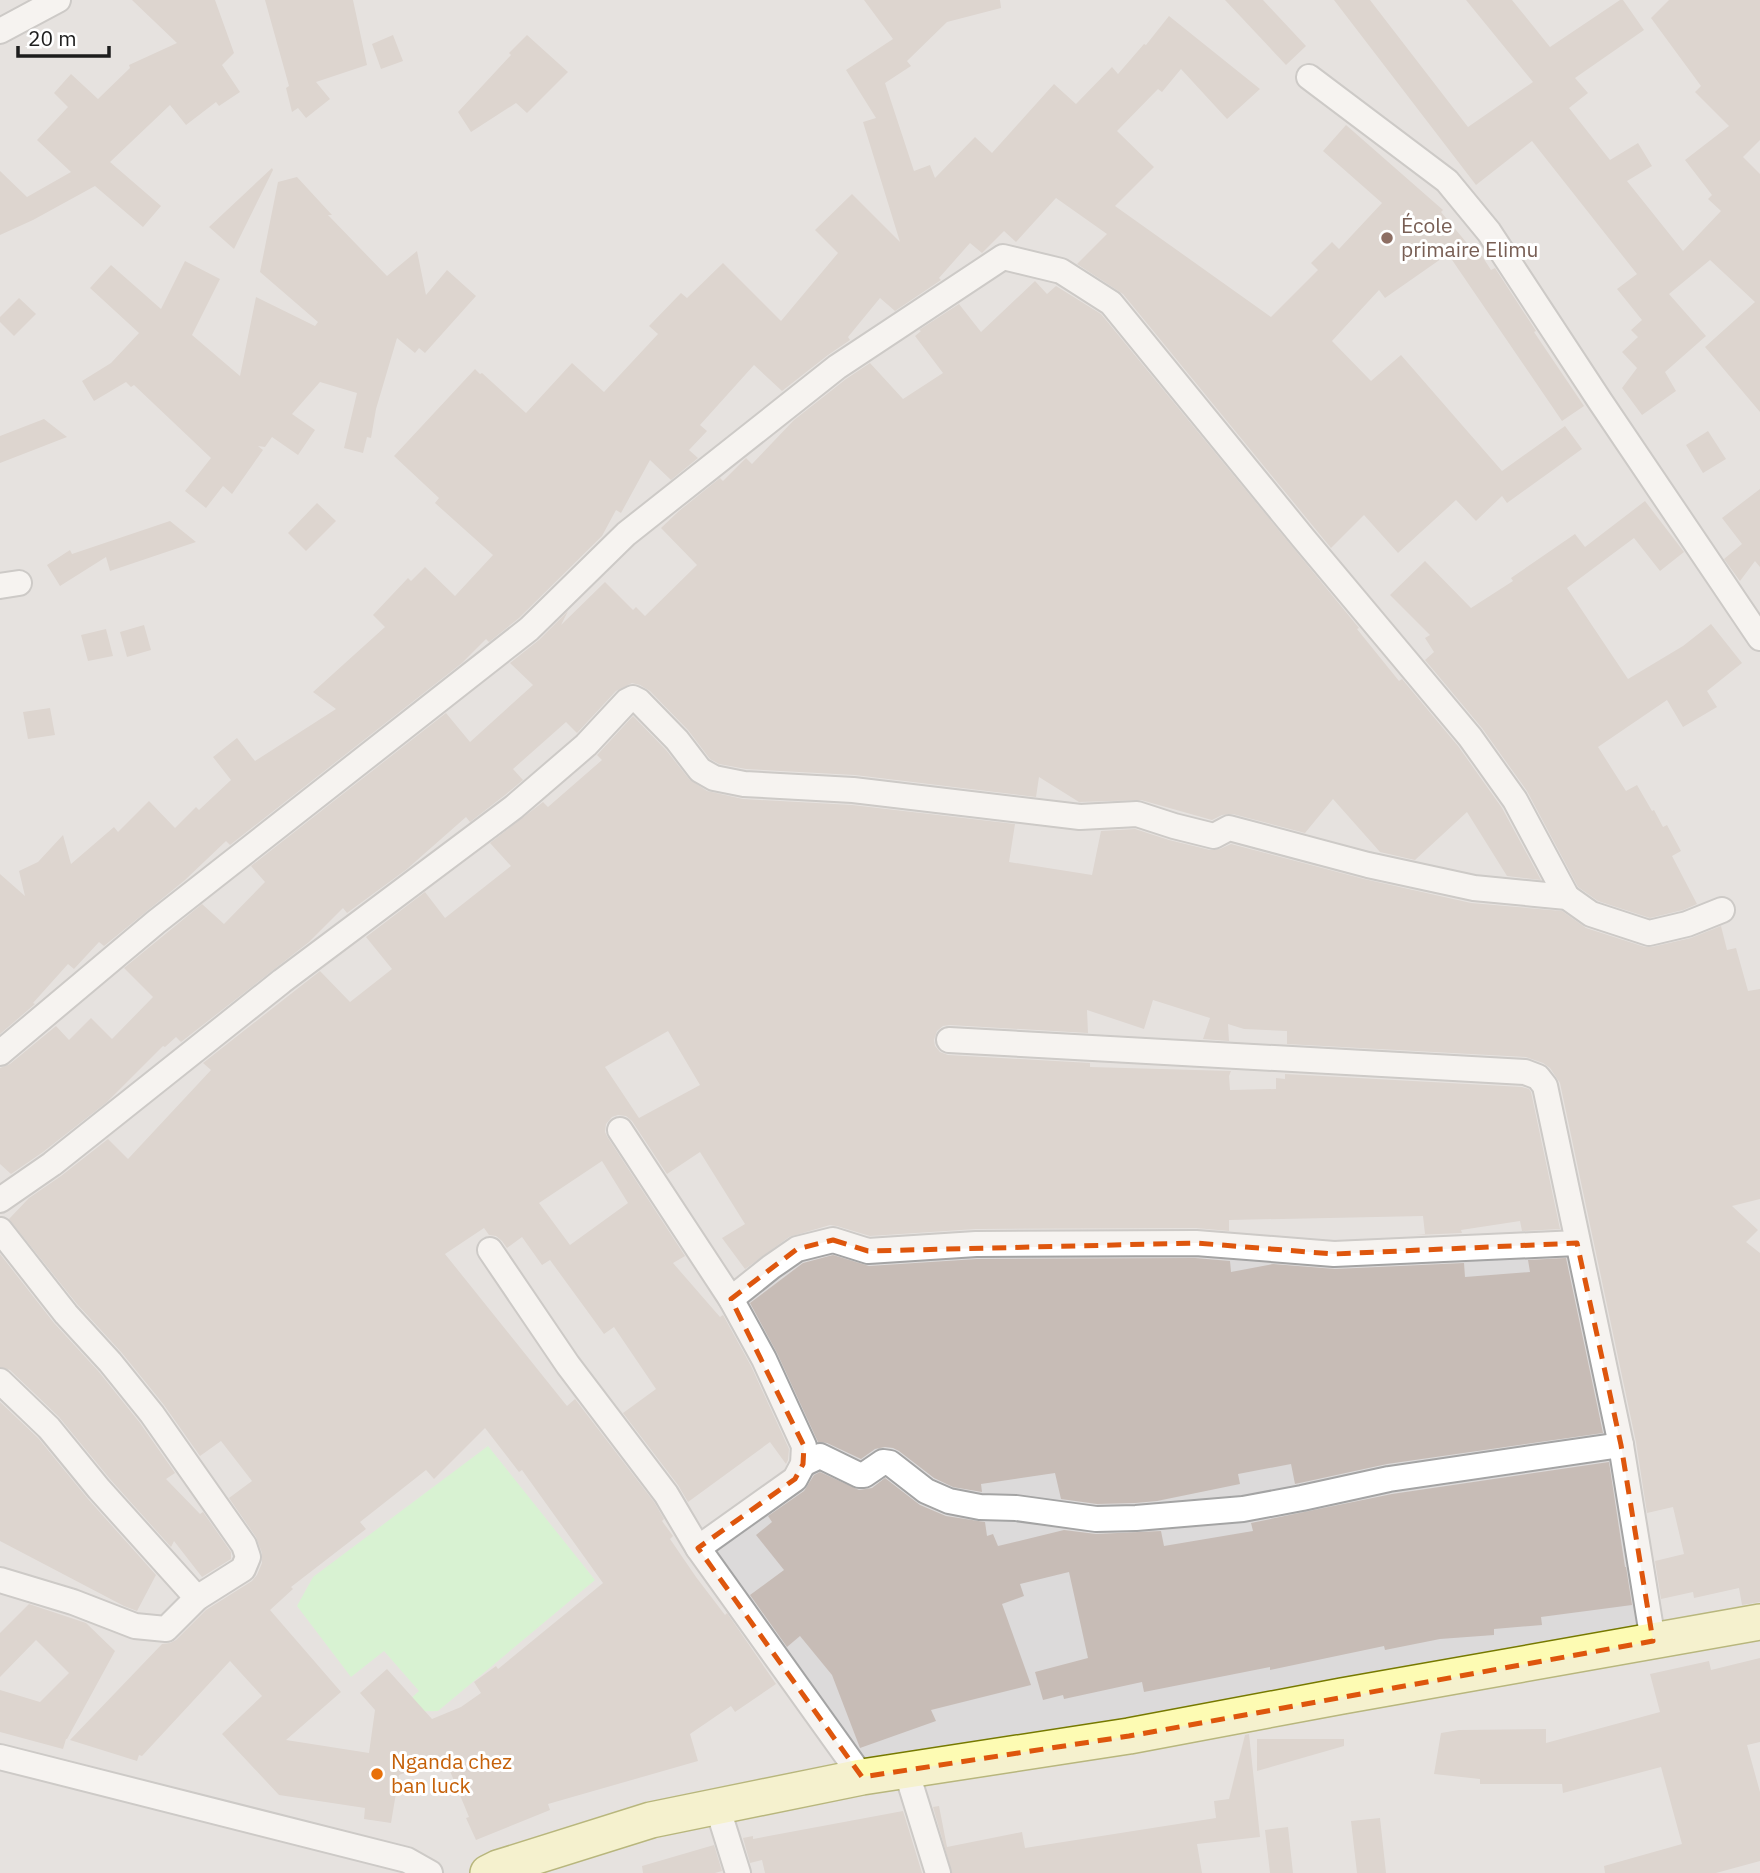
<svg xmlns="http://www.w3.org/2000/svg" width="1760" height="1873" font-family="'IBM Plex Sans',sans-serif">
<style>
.residential{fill:#dcdada}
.park{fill:#bdfcbd}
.building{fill:#c7bcb6;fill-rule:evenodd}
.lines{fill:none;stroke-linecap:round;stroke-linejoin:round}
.street-casing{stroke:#a4a4a4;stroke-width:28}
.secondary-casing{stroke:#767900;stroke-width:38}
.street{stroke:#fff;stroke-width:24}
.secondary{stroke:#fdfbb3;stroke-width:35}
.marked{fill:none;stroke:#de560d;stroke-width:5;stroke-dasharray:14 9;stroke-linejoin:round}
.education-dot{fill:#8d6e63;stroke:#fff;stroke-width:2.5}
.food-dot{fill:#e8710a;stroke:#fff;stroke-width:2.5}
.labels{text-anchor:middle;stroke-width:6;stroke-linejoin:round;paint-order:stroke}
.education-label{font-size:21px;fill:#785e54;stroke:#fff;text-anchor:start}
.food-label{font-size:21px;fill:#c56008;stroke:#fff;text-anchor:start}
</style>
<rect width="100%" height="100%" fill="#efeae3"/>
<!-- residential -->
<rect class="residential" x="0" y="0" width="1760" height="1873"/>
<!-- park -->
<polygon class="park" points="488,1446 595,1580 438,1711 396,1712 419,1691 384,1651 351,1677 297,1606 313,1577"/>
<!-- building -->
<g class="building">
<polygon points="132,0 215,0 234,53 222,65 240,92 219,106 216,102 186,125 170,105 110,162 161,206 143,227 95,186 33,220 0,235 0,171 27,197 71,172 37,140 68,107 54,93 71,74 98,99 130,68 129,65 177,43"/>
<polygon points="265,0 353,0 367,65 316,82 330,99 306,118 298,108 292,112 286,88 289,86"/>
<polygon points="864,0 1000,0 1001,8 947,22 907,61 911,66 885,83 914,171 930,165 935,178 975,137 992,153 1054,84 1076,104 1112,67 1118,74 1144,44 1146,45 1169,16 1260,89 1227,119 1181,69 1162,92 1158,89 1117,131 1154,167 1115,206 1271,317 1318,270 1311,263 1332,242 1339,249 1382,203 1323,151 1346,125 1443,210 1441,212 1471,248 1475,245 1491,270 1495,268 1536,331 1534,332 1584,406 1562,421 1448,254 1385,298 1379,290 1332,341 1371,381 1401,355 1502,471 1565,426 1582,449 1507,503 1502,496 1476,521 1456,500 1398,553 1364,515 1331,548 1123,294 1077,264 1107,234 1056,198 1016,242 1004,231 982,253 970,243 939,278 941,280 895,311 880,298 848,337 850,340 828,355 782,391 754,365 700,425 707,431 689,450 698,458 671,480 650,460 621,513 616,510 602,536 519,618 489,642 486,639 462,663 230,845 226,841 185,880 104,946 99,942 74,969 68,964 33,1003 35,1004 0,1034 0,874 25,896 19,871 38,862 63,835 71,864 114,827 118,832 149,801 175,828 196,807 199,810 231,780 213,757 237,738 255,761 336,709 313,692 385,627 373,615 408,578 411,581 425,567 455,596 493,555 435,503 439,498 394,456 475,369 480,374 482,373 526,413 572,363 604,392 658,334 649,326 681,293 687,298 723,263 781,321 838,253 815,230 852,194 900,242 863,122 876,118 846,70 893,39"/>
<polygon points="1225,0 1263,0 1306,46 1286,65"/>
<polygon points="1334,0 1370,0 1468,127 1533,82 1466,0 1512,0 1550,47 1620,0 1623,0 1644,30 1575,78 1588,93 1569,108 1610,160 1638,143 1652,166 1627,181 1683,251 1721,211 1708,199 1712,195 1685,160 1729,126 1695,92 1701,86 1651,18 1669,0 1760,0 1760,140 1743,157 1760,174 1760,412 1705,347 1755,302 1710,260 1669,294 1706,336 1665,372 1676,391 1642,415 1622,388 1637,368 1622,352 1638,337 1631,330 1642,320 1617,289 1637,274 1532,141 1476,185"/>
<polygon points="393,35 403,61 381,69 372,44"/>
<polygon points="527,35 568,72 527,113 516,103 471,132 458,112 511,55 509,53"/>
<polygon points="272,168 273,170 234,249 209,227"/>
<polygon points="297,177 332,215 328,215 387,276 417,251 426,295 447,270 476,296 425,353 419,348 415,353 397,338 376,409 371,438 367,437 363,453 344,448 357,393 320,382 292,414 315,430 298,455 272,437 265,447 258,446 263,450 232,494 223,486 206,508 185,491 211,458 134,385 131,387 126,382 94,401 82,381 111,363 139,333 90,288 111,265 161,309 185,261 220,279 192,335 240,376 256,297 315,326 318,322 260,272 278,182"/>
<polygon points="1035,281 1047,294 1056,286 1101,314 1359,628 1357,629 1399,681 1402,679 1458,746 1502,808 1541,880 1507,876 1467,812 1415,860 1380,852 1333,799 1305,833 1233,814 1222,815 1212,820 1141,800 1079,802 1039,777 1036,797 855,775 746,769 719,764 710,759 688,730 650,691 640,685 632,683 616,691 577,733 566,722 513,769 523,780 505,795 470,822 466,817 407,869 347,913 343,908 309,942 181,1042 176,1037 165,1047 163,1046 107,1102 43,1152 11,1174 0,1164 0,1068 10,1064 56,1026 69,1040 91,1018 112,1039 153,997 124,968 202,904 224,924 265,882 251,866 446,713 470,742 533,685 510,663 539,640 568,611 561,625 605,582 633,610 636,607 645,616 697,565 661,528 679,511 720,478 723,481 746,458 752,464 794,420 846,379 870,363 903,399 943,373 915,336 921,331 919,330 959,304 981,332"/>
<polygon points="19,298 36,314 14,336 0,322 0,317"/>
<polygon points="44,419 67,437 0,463 0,436"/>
<polygon points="1708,431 1726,459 1703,473 1686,445"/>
<polygon points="1760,489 1760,567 1755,561 1740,581 1724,559 1742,544 1722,518"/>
<polygon points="1645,501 1684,552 1660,571 1634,538 1567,588 1628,679 1683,646 1711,624 1742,663 1707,691 1717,707 1683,727 1667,700 1598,747 1626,791 1637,785 1652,811 1654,810 1663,827 1667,825 1681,851 1672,856 1697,904 1683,910 1650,918 1598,901 1578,887 1527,791 1482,728 1425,660 1434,652 1425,638 1430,635 1390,595 1425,561 1471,608 1513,581 1511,578 1575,534 1585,547"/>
<polygon points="317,503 336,521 306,551 288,533"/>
<polygon points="170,521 196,542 110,571 106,557 60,586 47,565 70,550 72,554"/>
<polygon points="144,625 151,650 127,657 120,632"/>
<polygon points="106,629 113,656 88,661 81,635"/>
<polygon points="50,708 55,735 28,739 23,712"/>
<path d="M 633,716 L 666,750 L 689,779 L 707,791 L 743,799 L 852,805 L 1015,824 L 1009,862 L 1092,875 L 1101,831 L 1135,829 L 1169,840 L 1210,850 L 1220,849 L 1231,844 L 1364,879 L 1471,903 L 1562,911 L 1586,928 L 1645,947 L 1652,947 L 1691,938 L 1721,926 L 1727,950 L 1736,948 L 1748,991 L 1760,989 L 1760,1199 L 1732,1206 L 1758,1230 L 1746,1242 L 1760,1253 L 1760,1602 L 1742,1605 L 1739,1588 L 1694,1598 L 1693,1592 L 1661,1599 L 1655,1561 L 1684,1554 L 1673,1507 L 1647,1513 L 1636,1442 L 1560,1083 L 1550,1068 L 1543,1063 L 1526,1057 L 1287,1044 L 1287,1031 L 1244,1029 L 1228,1024 L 1229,1041 L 1203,1039 L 1210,1018 L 1153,1000 L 1144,1029 L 1087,1010 L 1088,1033 L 950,1025 L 943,1026 L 937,1031 L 934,1040 L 935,1046 L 940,1052 L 948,1055 L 1090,1063 L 1090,1067 L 1231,1071 L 1229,1076 L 1230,1090 L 1276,1089 L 1276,1078 L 1285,1079 L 1285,1074 L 1522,1087 L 1529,1089 L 1531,1092 L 1560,1229 L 1522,1231 L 1520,1221 L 1461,1230 L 1462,1233 L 1416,1235 L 1425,1234 L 1423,1216 L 1229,1220 L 1229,1231 L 1196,1228 L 976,1229 L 870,1236 L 837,1226 L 830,1225 L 789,1237 L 745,1269 L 722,1238 L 745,1224 L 700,1152 L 667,1174 L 632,1121 L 626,1116 L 618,1115 L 612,1117 L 606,1124 L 605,1132 L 608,1138 L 685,1256 L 673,1263 L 720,1317 L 723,1315 L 751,1366 L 789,1449 L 788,1460 L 786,1464 L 770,1442 L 688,1502 L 678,1485 L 623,1413 L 656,1389 L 614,1327 L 604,1334 L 550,1260 L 542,1265 L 522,1237 L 507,1248 L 502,1241 L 496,1236 L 489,1235 L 484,1228 L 445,1254 L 567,1406 L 575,1399 L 654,1502 L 664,1519 L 662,1521 L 673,1536 L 670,1539 L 696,1577 L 725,1615 L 727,1613 L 776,1684 L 735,1712 L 731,1706 L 690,1734 L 698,1761 L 548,1804 L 550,1810 L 476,1840 L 466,1818 L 469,1817 L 445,1759 L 399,1775 L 391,1823 L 364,1819 L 365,1808 L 279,1795 L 222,1734 L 262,1696 L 230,1661 L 142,1756 L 139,1755 L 137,1761 L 70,1740 L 162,1644 L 170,1643 L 176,1640 L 206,1610 L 252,1581 L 257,1575 L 262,1563 L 262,1553 L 256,1537 L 229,1498 L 252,1481 L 221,1441 L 200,1456 L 164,1405 L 122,1353 L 77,1304 L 9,1219 L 29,1198 L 61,1176 L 108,1139 L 128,1159 L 211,1070 L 203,1063 L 320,971 L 350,1002 L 392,969 L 366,937 L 425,892 L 445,918 L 511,866 L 490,843 L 543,802 L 548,807 L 602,760 L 597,755 ZM 668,1031 L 700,1085 L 639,1118 L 605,1067 ZM 602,1161 L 628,1203 L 570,1245 L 539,1203 ZM 485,1428 L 519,1472 L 522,1470 L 603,1583 L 498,1669 L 496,1666 L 474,1682 L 481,1693 L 461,1707 L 432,1719 L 387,1669 L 360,1693 L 375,1710 L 369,1753 L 286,1740 L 341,1692 L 270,1610 L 293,1589 L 291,1587 L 366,1529 L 360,1522 L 426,1470 L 434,1479 Z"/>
<polygon points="0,1254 54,1323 99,1372 140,1423 175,1473 166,1479 200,1514 203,1512 231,1552 231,1559 202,1577 174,1541 171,1547 110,1479 59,1417 10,1370 0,1367"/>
<polygon points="833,1255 869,1266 977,1259 1195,1258 1230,1261 1231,1272 1273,1264 1335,1269 1464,1263 1465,1277 1530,1272 1528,1260 1566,1258 1603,1433 1387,1464 1295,1484 1291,1464 1238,1474 1240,1484 1157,1501 1135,1503 1097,1504 1061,1499 1055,1473 981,1484 982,1492 953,1487 934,1478 899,1451 893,1448 885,1447 875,1449 861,1459 827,1443 818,1442 777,1353 750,1303 803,1263"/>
<polygon points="0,1402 38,1438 88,1499 156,1575 137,1611 124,1606 0,1541"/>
<polygon points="1609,1462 1625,1567 1626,1567 1632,1605 1541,1617 1542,1625 1494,1629 1494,1635 1440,1639 1385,1650 1384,1646 1270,1670 1270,1667 1144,1692 1142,1682 1064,1699 1063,1695 1043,1700 1035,1672 1088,1658 1069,1572 1020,1584 1024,1596 1002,1604 1031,1685 931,1710 936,1721 860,1748 832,1675 800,1636 787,1647 750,1595 784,1570 756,1535 772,1522 768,1516 804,1491 814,1475 820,1472 859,1490 872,1488 885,1478 920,1505 946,1516 985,1522 987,1536 993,1534 998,1546 1064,1530 1096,1534 1161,1531 1164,1546 1253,1531 1251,1523 1392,1494"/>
<polygon points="29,1604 86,1623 115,1651 67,1739 66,1739 63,1749 0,1732 0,1690 40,1702 69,1673 36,1640 0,1677 0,1633"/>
<polygon points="1760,1658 1760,1742 1747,1745 1760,1792 1760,1861 1716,1873 1605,1873 1604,1866 1682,1844 1661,1767 1563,1793 1562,1784 1480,1784 1480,1779 1434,1774 1441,1733 1459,1730 1546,1729 1546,1743 1660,1712 1650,1674 1709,1661 1711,1670"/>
<polygon points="1249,1734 1260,1837 1197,1844 1202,1873 952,1873 933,1807 939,1806 947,1847 1022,1832 1025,1848 1216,1818 1214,1801 1229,1799 1245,1735"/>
<polygon points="1257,1739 1344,1739 1344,1746 1257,1771"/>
<polygon points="903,1811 922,1873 765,1873 762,1860 750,1863 743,1838 753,1836 753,1839"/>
<polygon points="1380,1818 1386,1873 1357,1873 1351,1821"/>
<polygon points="1288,1827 1293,1873 1270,1873 1265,1830"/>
<polygon points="714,1845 722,1871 715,1873 643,1873 642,1866"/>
</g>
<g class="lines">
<defs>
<g id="street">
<polyline points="0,31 58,0"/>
<polyline points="1309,77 1447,181 1489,232 1600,401 1760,638"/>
<polyline points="0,586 19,583"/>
<polyline points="949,1040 1525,1072 1538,1077 1545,1086 1621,1445 1653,1641"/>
<polyline points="0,1053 156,922 529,629 626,534 837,367 1003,257 1061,271 1111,303 1304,539 1470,737 1515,800 1567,897"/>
<polyline points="620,1130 731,1299 764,1359 804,1446 803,1464 795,1479 698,1548"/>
<polyline points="0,1200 52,1164 282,981 514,807 586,745 627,701 633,698 639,701 677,740 700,770 714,778 744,784 853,790 1080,817 1137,814 1174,826 1214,836 1229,828 1368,865 1474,888 1567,897 1591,914 1649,933 1687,924 1722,910"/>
<polyline points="0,1230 66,1314 110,1362 152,1414 244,1545 248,1557 243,1569 197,1598 166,1629 135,1626 73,1602 0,1580"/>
<polyline points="490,1250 568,1365 666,1494 698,1548 862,1777"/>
<polyline points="731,1299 771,1267 797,1249 833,1240 868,1251 976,1244 1196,1243 1334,1254 1577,1243"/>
<polyline points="0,1381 49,1428 99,1489 197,1598"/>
<polyline points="803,1464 820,1456 859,1475 864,1475 883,1462 890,1463 926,1491 949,1501 980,1507 1016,1508 1096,1519 1136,1518 1243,1509 1302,1498 1389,1479 1621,1445"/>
<polyline points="0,1757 407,1860 430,1873"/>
<polyline points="906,1770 938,1873"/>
<polyline points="717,1806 738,1873"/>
</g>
<polyline id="secondary" points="488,1873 498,1868 651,1820 862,1777 1129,1736 1342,1696 1760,1622"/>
</defs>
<!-- street casing -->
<use href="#street" class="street-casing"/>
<!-- secondary casing -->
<use href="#secondary" class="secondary-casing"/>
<!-- street -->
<use href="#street" class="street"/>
<!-- secondary -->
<use href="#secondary" class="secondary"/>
</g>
<!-- marked area -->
<path d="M0 0H1760V1873H0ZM 833,1240 L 868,1251 L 1196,1243 L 1334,1254 L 1577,1243 L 1621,1445 L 1653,1641 L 1129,1736 L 862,1777 L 698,1548 L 795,1479 L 803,1464 L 804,1446 L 731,1299 L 797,1249 Z" fill="#efeae3" fill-opacity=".55" fill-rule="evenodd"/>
<path class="marked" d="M 833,1240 L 868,1251 L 1196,1243 L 1334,1254 L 1577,1243 L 1621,1445 L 1653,1641 L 1129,1736 L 862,1777 L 698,1548 L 795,1479 L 803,1464 L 804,1446 L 731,1299 L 797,1249 Z"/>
<!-- markers -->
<circle class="education-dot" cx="1387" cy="238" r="7"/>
<circle class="food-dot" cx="377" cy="1774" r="7"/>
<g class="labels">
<!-- education labels -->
<g class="education-label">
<text x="1401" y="233">École<tspan x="1401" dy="24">primaire Elimu</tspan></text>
</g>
<!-- food labels -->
<g class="food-label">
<text x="391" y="1769">Nganda chez<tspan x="391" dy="24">ban luck</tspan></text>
</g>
</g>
<!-- scale -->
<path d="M18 46v10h91v-10" fill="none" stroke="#1d1d1d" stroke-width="3.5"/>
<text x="28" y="46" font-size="21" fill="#1d1d1d" stroke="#ffffff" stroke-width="5" paint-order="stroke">20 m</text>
</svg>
